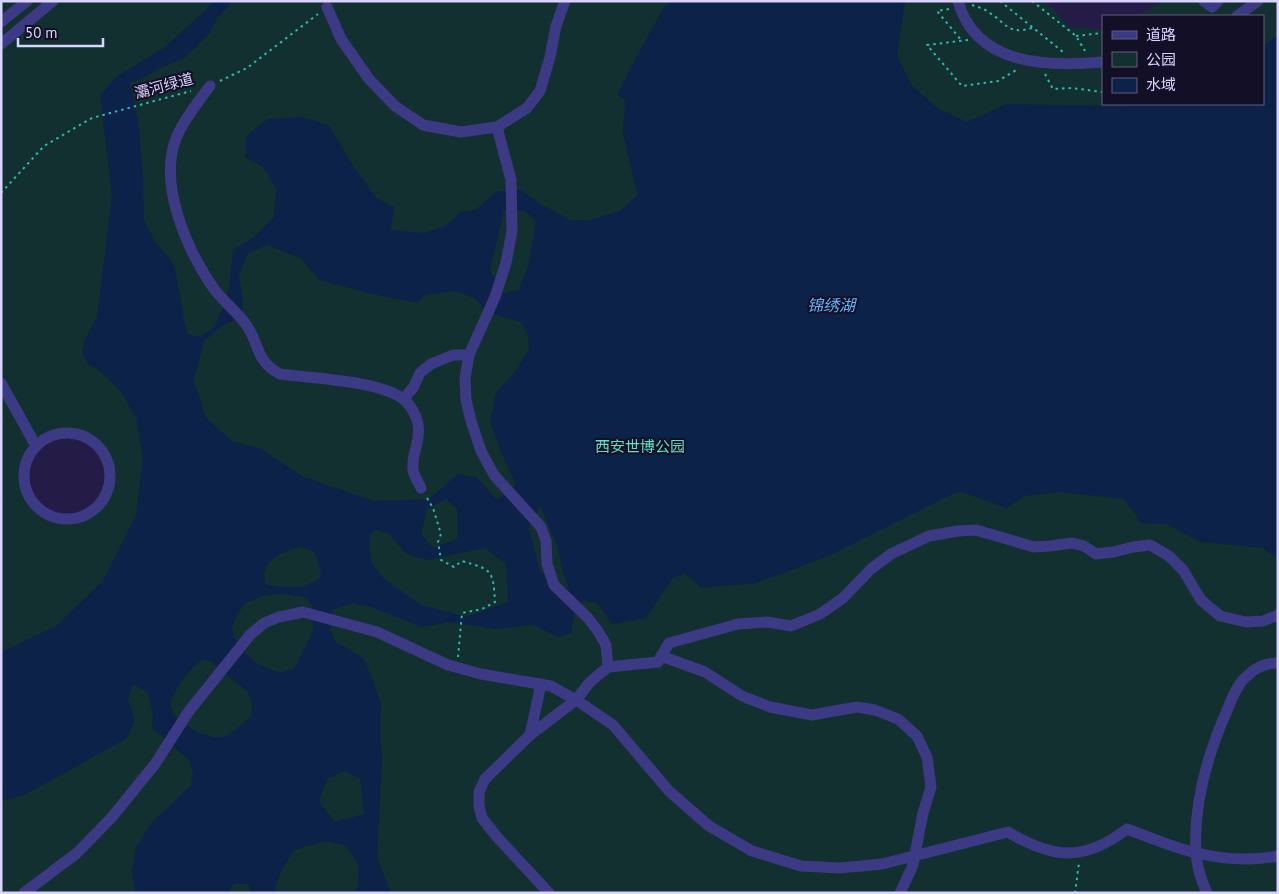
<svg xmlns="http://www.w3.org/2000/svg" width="1279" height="894" font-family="'PT Sans','Noto Sans SC',sans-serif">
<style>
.green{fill:#12302f;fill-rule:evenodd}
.water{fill:#0c2248;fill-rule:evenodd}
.building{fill:#241b47}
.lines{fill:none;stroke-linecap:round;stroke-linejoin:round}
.path{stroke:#2fb8b0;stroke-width:2;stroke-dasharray:2.5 4;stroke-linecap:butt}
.minor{stroke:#3d3a85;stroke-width:11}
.labels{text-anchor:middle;stroke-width:4;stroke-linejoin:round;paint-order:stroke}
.street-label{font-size:15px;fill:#d9d4ff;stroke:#130f26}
.park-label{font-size:15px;fill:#5fe0c0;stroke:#130f26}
.water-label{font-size:16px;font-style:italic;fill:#62b6ff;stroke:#130f26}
</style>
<rect width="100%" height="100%" fill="#130f26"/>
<!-- green -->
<path class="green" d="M 1,1 L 1278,1 L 1278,893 L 1,893 ZM 1103,16 L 1263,16 L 1263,104 L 1103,104 Z"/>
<!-- water -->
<path class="water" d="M 215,1 L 233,1 L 218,17 L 209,34 L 183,59 L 158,69 L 141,79 L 130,83 L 138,120 L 143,176 L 144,220 L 156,243 L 168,256 L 175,269 L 187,334 L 200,337 L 214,327 L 228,296 L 233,250 L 254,237 L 274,217 L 276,189 L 263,167 L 245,157 L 246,136 L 268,119 L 302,117 L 329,125 L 349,160 L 376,198 L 394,207 L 391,230 L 425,233 L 445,226 L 461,212 L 476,210 L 495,192 L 519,189 L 539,203 L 570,220 L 590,220 L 620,211 L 637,195 L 623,132 L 625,100 L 617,95 L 641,48 L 665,6 L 675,1 L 905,1 L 897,56 L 912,86 L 940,110 L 967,122 L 1007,104 L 1120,106 L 1125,104 L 1263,104 L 1263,46 L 1278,35 L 1278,560 L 1263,548 L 1201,542 L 1166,524 L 1140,523 L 1136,515 L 1123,499 L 1060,492 L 1024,496 L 1007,508 L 959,491 L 829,556 L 756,583 L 701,588 L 685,573 L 672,579 L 646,618 L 612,624 L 597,603 L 582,601 L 573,619 L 571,633 L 558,637 L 533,625 L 495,629 L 451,622 L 421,627 L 371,607 L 352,603 L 333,610 L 330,629 L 336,643 L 349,649 L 363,659 L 372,677 L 381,705 L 380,736 L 382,761 L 377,858 L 391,893 L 352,893 L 357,889 L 359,867 L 347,846 L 325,841 L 294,850 L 280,873 L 274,893 L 252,893 L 248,884 L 234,884 L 227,893 L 135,893 L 132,872 L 136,847 L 152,822 L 191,785 L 193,773 L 189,760 L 152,728 L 153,716 L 148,693 L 133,684 L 128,699 L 135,720 L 127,738 L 23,796 L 1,801 L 1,652 L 56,626 L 102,582 L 136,515 L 143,458 L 136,418 L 119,389 L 105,375 L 87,363 L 82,352 L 85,340 L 97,318 L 112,195 L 100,96 L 116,77 L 165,47 ZM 504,211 L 525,211 L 536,221 L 529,262 L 519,290 L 504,293 L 490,271 ZM 267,245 L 301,258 L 319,280 L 372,294 L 418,303 L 425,295 L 455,291 L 474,298 L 487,312 L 521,322 L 528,335 L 529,350 L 513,374 L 496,392 L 490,422 L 502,454 L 516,485 L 497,500 L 476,477 L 458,474 L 429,499 L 373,501 L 304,477 L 259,448 L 232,441 L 206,418 L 194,380 L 204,341 L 223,325 L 242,317 L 243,302 L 239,275 L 248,253 ZM 446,499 L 457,509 L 458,539 L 433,548 L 421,534 L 427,509 ZM 540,505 L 557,545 L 563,573 L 570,590 L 540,572 L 529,528 ZM 376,530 L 388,533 L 407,554 L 427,560 L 485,548 L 506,564 L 508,602 L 466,617 L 421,605 L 384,579 L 372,563 L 369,545 L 370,535 ZM 300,547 L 314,552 L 321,570 L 319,579 L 303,587 L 280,587 L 265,584 C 260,561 281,552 300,547 ZM 282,594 L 303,597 L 309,600 L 312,606 L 313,631 L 294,669 L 280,673 L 258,664 L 246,654 L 234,637 L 232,627 L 237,614 L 245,604 L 262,596 ZM 203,660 L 210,661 L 247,691 L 252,704 L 251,716 C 243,723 233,734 222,737 C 209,740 181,725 173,714 C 171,711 171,706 170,702 C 177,687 188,668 203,660 ZM 345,771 L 360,779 L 364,814 L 335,822 L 319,802 L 327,779 Z"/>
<!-- building -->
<g class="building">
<polygon points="1046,1 1164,1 1137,16 1103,16 1103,29 1069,27"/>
<polygon points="64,437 77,437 88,442 98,450 105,460 108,472 107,486 101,499 91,508 79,514 65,516 52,512 41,504 33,493 29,480 30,468 36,453 42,450 43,446 53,440"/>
</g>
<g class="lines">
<!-- path -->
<g class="path">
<polyline points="1000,1 1063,52"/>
<polyline points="1032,1 1076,36 1085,51"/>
<path d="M 972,5 C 978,7 985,9 990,13 C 1007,24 1008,35 1032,28"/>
<polyline points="949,9 937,11 962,41"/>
<polyline points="1076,36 1103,33"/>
<polyline points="968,40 927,45 962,86 998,81 1018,69"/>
<polyline points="1045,74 1053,89 1071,88 1103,92"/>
<polyline points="220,81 247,68 318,14"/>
<polyline points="1,193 44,146 92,118 191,91"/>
<path d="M 427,498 L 433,508 L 441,534 L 438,542 L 441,560 L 454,567 L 462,561 C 492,570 493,569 495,602 L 482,609 L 462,613 L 458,657"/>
<polyline points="1075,893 1079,863"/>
</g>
<!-- minor -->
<g class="minor">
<path d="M 958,1 C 976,66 1048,67 1103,62"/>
<polyline points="1204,1 1212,7 1218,1"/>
<polyline points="327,7 341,39 369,79 395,106 423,125 461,132 497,127 527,108 540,91 550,57 556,26 565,1"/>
<polyline points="1237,16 1258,1"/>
<polyline points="1,22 27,1"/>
<polyline points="1,44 53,1"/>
<path d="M 210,86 C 198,102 185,118 177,136 C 157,183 187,250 214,289 C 223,301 236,311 245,323 C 261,344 253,359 280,374 C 310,378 381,381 403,399 C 410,404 417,416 418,425 C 421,441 411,455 413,470 C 414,476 418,482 421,488"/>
<polyline points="497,127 511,180 512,231 506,263 495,297 469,355 465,378 466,400 471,421 481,451 494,475 541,527 546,541 547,564 554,585 588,618 598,631 606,645 608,667 590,682 576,700 530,735 485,779 479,792 479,806 482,818 497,837 549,893"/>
<polyline points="1,383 36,446"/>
<polyline points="403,399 413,388 420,373 431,364 453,355 469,355"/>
<circle cx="67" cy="476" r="43"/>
<polyline points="661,656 705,672 742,696 770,707 812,715 857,707 875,710 898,719 917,736 927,757 931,787 923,813 913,865 900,893"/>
<polyline points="608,667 658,662 669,643 738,624 767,622 791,626 820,614 843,598 871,569 891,554 929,536 958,531 976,530 1034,547 1050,546 1072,543 1084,546 1096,554 1113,552 1133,547 1150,545 1169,556 1183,570 1201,600 1220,616 1246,622 1263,621 1278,615"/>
<polyline points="530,735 541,684"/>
<path d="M 24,893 L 77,853 L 112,817 L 155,764 L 189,711 L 250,635 L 264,623 L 279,617 L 303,612 L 377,632 L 448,665 L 481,674 L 551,686 L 576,700 L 613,725 L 669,791 L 709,826 L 752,851 L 801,866 L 840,868 L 882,864 L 1008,832 C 1053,859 1084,862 1127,829 C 1149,837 1173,848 1197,853 C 1222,859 1252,861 1278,856"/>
<path d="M 1207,893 C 1201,880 1197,867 1196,853 C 1193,803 1208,753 1228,708 C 1232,698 1238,683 1247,676 C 1255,668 1266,663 1278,663"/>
</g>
</g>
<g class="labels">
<!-- street labels -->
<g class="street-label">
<text transform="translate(164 86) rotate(-15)" y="5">灞河绿道</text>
</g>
<!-- park labels -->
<g class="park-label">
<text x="640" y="452">西安世博公园</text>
</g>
<!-- water labels -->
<g class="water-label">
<text x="831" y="311">锦绣湖</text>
</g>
</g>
<!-- border -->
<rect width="1279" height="894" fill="none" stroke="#d9d4ff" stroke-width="5"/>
<!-- legend -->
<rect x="1102" y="15" width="162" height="90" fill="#130f26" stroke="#625e7d"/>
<rect x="1112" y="31" width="25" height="8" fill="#3d3a85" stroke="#625e7d"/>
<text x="1146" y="40" font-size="15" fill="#d9d4ff">道路</text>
<rect x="1112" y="52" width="25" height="15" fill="#12302f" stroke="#625e7d"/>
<text x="1146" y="65" font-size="15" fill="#d9d4ff">公园</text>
<rect x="1112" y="78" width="25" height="15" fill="#0c2248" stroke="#625e7d"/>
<text x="1146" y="90" font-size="15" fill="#d9d4ff">水域</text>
<!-- scale -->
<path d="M18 38v8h85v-8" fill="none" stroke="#d9d4ff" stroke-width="2.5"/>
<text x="25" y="38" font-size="15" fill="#d9d4ff" stroke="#130f26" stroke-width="4" paint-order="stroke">50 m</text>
</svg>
